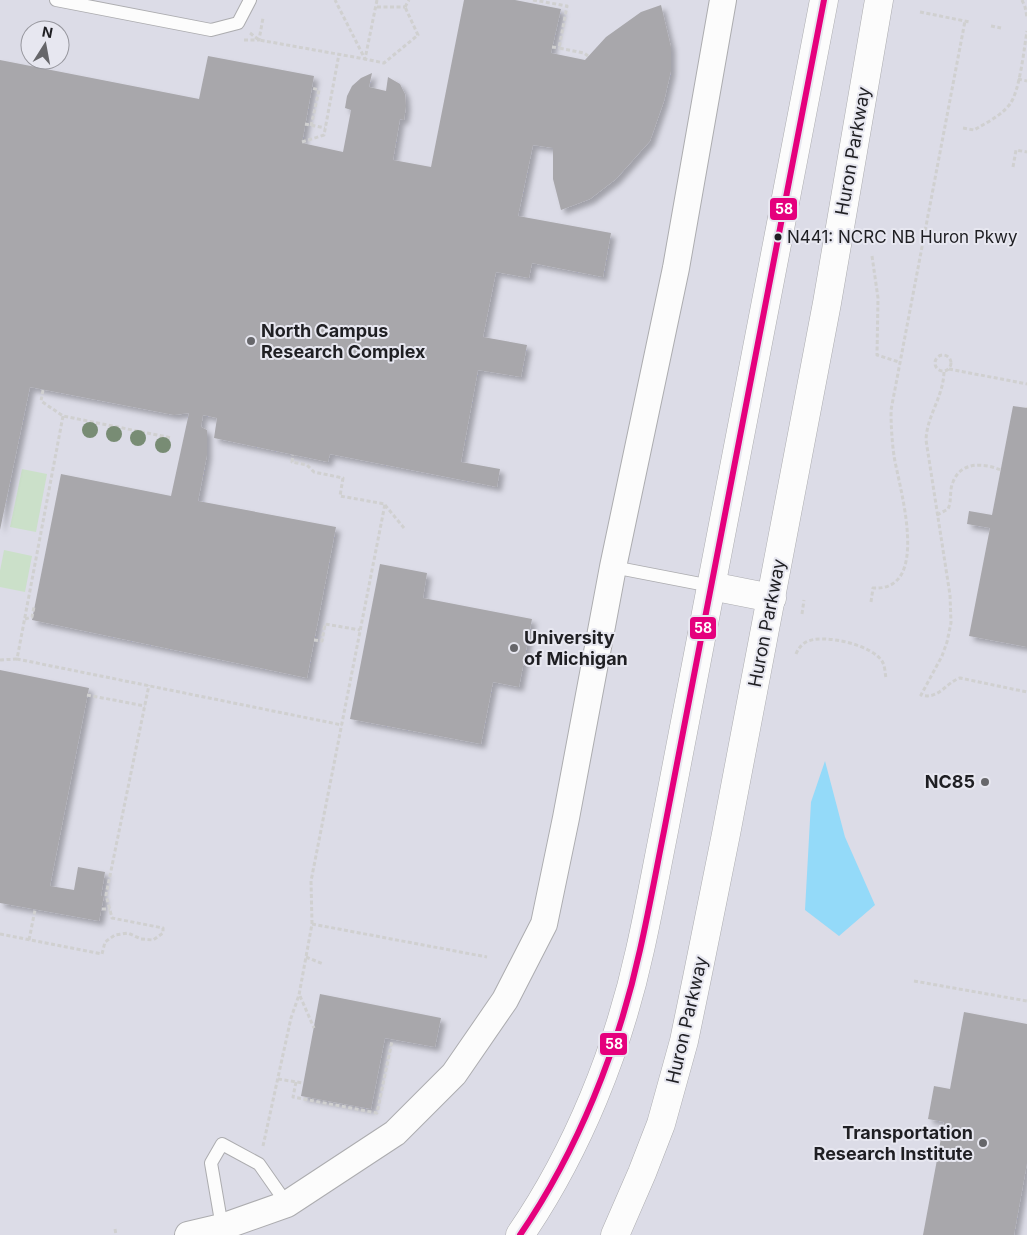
<svg xmlns="http://www.w3.org/2000/svg" width="1027" height="1235" font-family="Inter,sans-serif">
<style>
.built{fill:#dcdce7;fill-rule:evenodd}
.green{fill:#cbe0c9}
.water{fill:#94daf9}
.building{fill:#a8a7ab;filter:url(#shadow)}
.lines{fill:none;stroke-linecap:round;stroke-linejoin:round}
.lane-casing{stroke:#acacaf;stroke-width:14}
.street-casing{stroke:#acacaf;stroke-width:28}
.secondary-casing{stroke:#acacaf;stroke-width:29}
.path{stroke:#d0d0d0;stroke-width:3;stroke-dasharray:4 2.5;stroke-linecap:butt}
.lane{stroke:#fcfcfc;stroke-width:12}
.street{stroke:#fcfcfc;stroke-width:26}
.secondary{stroke:#fcfcfc;stroke-width:28}
.bus-1-casing{stroke:#e7e7f0;stroke-width:10}
.bus-1{stroke:#e5007d;stroke-width:6}
.tree{fill:#788c74}
.bus-dot{fill:#1f1f23;stroke:#e7e7f0;stroke-width:2}
.poi-dot{fill:#66666a;stroke:#e7e7f0;stroke-width:2}
.labels{text-anchor:middle;stroke-width:4;stroke-linejoin:round;paint-order:stroke}
.bus-label{font-size:17px;fill:#1f1f23;stroke:#e7e7f0;text-anchor:start}
.street-label{font-size:18px;fill:#1f1f23;stroke:#e7e7f0}
.poi-label{font-size:18px;font-weight:bold;fill:#1f1f23;stroke:#e7e7f0;text-anchor:start}
.line-badge{stroke:#e7e7f0;stroke-width:2}
.badge-label{font-size:14px;text-anchor:middle;font-weight:bold;fill:#fff}
</style>
<defs>
<filter id="shadow"><feDropShadow dx="4.5" dy="4.5" stdDeviation="2.5" flood-color="#0004"/></filter>
</defs>
<rect width="100%" height="100%" fill="#e9e9ee"/>
<!-- built -->
<path class="built" d="M 0,0 L 1027,0 L 1027,1235 L 0,1235 ZM 30,30 L 60,30 L 60,60 L 30,60 Z"/>
<!-- green -->
<g class="green">
<polygon points="22,469 47,474 36,532 10,527"/>
<polygon points="4,550 32,556 25,592 0,587 0,571"/>
</g>
<!-- water -->
<polygon class="water" points="825,761 845,837 875,905 839,936 805,910 811,802"/>
<!-- building -->
<g class="building">
<polygon points="464,0 515,0 561,9 551,53 585,60 606,37 641,12 661,5 671,47 671,71 664,101 650,141 616,179 590,199 561,210 553,179 553,148 533,145 518,216 611,233 603,277 532,263 529,278 496,272 483,337 527,345 521,377 478,370 461,462 500,469 497,487 330,454 328,462 214,438 217,418 203,415 201,427 207,430 207,455 198,501 336,527 307,678 32,620 61,474 171,496 189,413 174,415 30,387 0,530 0,60 199,99 208,56 314,76 302,143 343,152 351,110 345,108 347,96 352,86 361,78 372,73 369,87 386,91 388,77 400,84 405,94 406,106 404,120 400,119 393,160 431,167"/>
<polygon points="1013,406 1027,408 1027,647 969,636 990,528 967,524 969,511 992,515"/>
<polygon points="380,564 427,573 423,598 532,619 519,687 493,682 481,744 350,719"/>
<polygon points="0,670 89,688 50,886 74,890 78,867 105,872 101,896 104,896 99,921 0,903"/>
<polygon points="320,994 441,1018 435,1047 385,1038 371,1109 301,1096"/>
<polygon points="964,1012 1027,1024 1027,1163 1014,1235 923,1235 944,1122 928,1119 934,1086 950,1089"/>
</g>
<g class="lines">
<defs>
<g id="lane">
<polyline points="56,0 211,30 238,23 250,0"/>
<polyline points="613,567 711,586"/>
<polyline points="222,1227 211,1163 222,1144 259,1164 287,1204"/>
</g>
<polyline id="street" points="188,1235 222,1227 287,1204 395,1133 454,1074 505,1000 544,924 566,818 613,567 676,268 723,0"/>
<g id="secondary">
<polyline points="711,586 772,598"/>
<path d="M 520,1235 C 578,1150 618,1050 640,950 C 649,910 656,871 664,831 L 824,0"/>
<polyline points="615,1235 642,1173 661,1124 684,1041 697,978 726,834 827,303 879,0"/>
</g>
</defs>
<!-- lane casing -->
<use href="#lane" class="lane-casing"/>
<!-- street casing -->
<use href="#street" class="street-casing"/>
<!-- secondary casing -->
<use href="#secondary" class="secondary-casing"/>
<!-- path -->
<g class="path">
<polyline points="377,0 365,59 384,63 418,35 405,7"/>
<polyline points="533,0 567,6 559,48 584,53 588,56"/>
<polyline points="1022,0 1025,7 1027,17"/>
<polyline points="377,7 405,7"/>
<polyline points="405,7 409,0"/>
<polyline points="920,12 970,22"/>
<polyline points="991,26 1001,28"/>
<polyline points="250,33 259,40 365,59 335,0"/>
<polyline points="244,40 259,40 263,18"/>
<polyline points="552,47 559,48"/>
<polyline points="1018,79 1027,81"/>
<polyline points="305,124 325,128"/>
<polyline points="311,126 319,90 312,88"/>
<path d="M 963,128 L 974,130 C 986,123 1001,116 1010,104 C 1020,90 1024,49 1027,31"/>
<polyline points="302,142 324,135 339,54"/>
<polyline points="1013,167 1016,150 1027,152"/>
<polyline points="872,256 878,298 877,355 899,362"/>
<circle cx="943" cy="363" r="8"/>
<polyline points="949,369 1027,384"/>
<path d="M 944,372 C 943,398 927,415 926,440 L 950,595 L 951,623 L 947,642 L 942,656 L 921,695 C 939,700 945,683 960,678 L 1027,692"/>
<polyline points="43,390 41,401 63,416 172,438"/>
<polyline points="1027,408 1027,407"/>
<polyline points="63,416 17,659 342,725"/>
<polyline points="385,505 404,528"/>
<path d="M 937,515 L 948,509 C 952,501 949,491 953,482 C 961,461 984,463 1001,470"/>
<path d="M 871,602 L 873,588 C 932,592 899,487 894,456 C 892,441 891,426 891,410 L 965,21"/>
<polyline points="802,614 804,600"/>
<polyline points="25,619 32,617 34,607 35,606"/>
<polyline points="314,640 322,641 325,624 360,630"/>
<path d="M 796,654 C 798,649 801,645 806,642 C 822,633 875,645 883,663 C 885,667 885,673 886,678"/>
<polyline points="0,660 17,659"/>
<polyline points="87,695 145,706"/>
<polyline points="102,909 110,909"/>
<polyline points="312,924 487,957"/>
<polyline points="0,934 102,954 105,942 115,935 128,933 141,939 153,940 163,933 163,928 112,918 106,895 149,685"/>
<polyline points="29,940 35,910"/>
<polyline points="306,957 323,964"/>
<polyline points="914,981 1027,1001"/>
<polyline points="300,996 314,1028"/>
<polyline points="278,1079 303,1083"/>
<polyline points="296,1082 293,1097 377,1113 392,1041"/>
<polyline points="263,1146 291,1018 299,995 312,924 311,881 385,504 340,496 343,478 314,472 307,465 292,462 293,455"/>
<polyline points="115,1229 116,1235"/>
</g>
<!-- lane -->
<use href="#lane" class="lane"/>
<!-- street -->
<use href="#street" class="street"/>
<!-- secondary -->
<use href="#secondary" class="secondary"/>
<defs>
<path id="bus-1" d="M 520,1235 C 578,1150 618,1050 640,950 C 649,910 656,871 664,831 L 824,0"/>
</defs>
<!-- bus-1 casing -->
<use href="#bus-1" class="bus-1-casing"/>
<!-- bus-1 -->
<use href="#bus-1" class="bus-1"/>
</g>
<!-- trees -->
<g class="tree">
<circle cx="90" cy="430" r="8"/>
<circle cx="114" cy="434" r="8"/>
<circle cx="138" cy="438" r="8"/>
<circle cx="163" cy="445" r="8"/>
</g>
<!-- markers -->
<circle class="bus-dot" cx="778" cy="237" r="4.5"/>
<g class="poi-dot">
<circle cx="251" cy="341" r="5"/>
<circle cx="514" cy="648" r="5"/>
<circle cx="985" cy="782" r="5"/>
<circle cx="983" cy="1143" r="5"/>
</g>
<g class="labels">
<!-- bus labels -->
<g class="bus-label">
<text x="787" y="243">N441: NCRC NB Huron Pkwy</text>
</g>
<!-- street labels -->
<g class="street-label">
<text transform="translate(853 151) rotate(-80)" y="6">Huron Parkway</text>
<text transform="translate(767 623) rotate(-79)" y="6">Huron Parkway</text>
<text transform="translate(687 1020) rotate(-77)" y="6">Huron Parkway</text>
</g>
<!-- poi labels -->
<g class="poi-label">
<text x="261" y="337">North Campus<tspan x="261" dy="21">Research Complex</tspan></text>
<text x="524" y="644">University<tspan x="524" dy="21">of Michigan</tspan></text>
<text x="975" y="788" text-anchor="end">NC85</text>
<text x="973" y="1139" text-anchor="end">Transportation<tspan x="973" dy="21">Research Institute</tspan></text>
</g>
</g>
<g class="line-badge">
<rect x="769" y="197" width="29" height="24" rx="5" fill="#e5007d"/>
<rect x="689" y="616" width="28" height="24" rx="5" fill="#e5007d"/>
<rect x="599" y="1032" width="29" height="24" rx="5" fill="#e5007d"/>
</g>
<g class="badge-label">
<text x="784" y="214">58</text>
<text x="703" y="633">58</text>
<text x="614" y="1049">58</text>
</g>
<!-- north arrow -->
<g transform="translate(45 45) rotate(11)"><circle r="24" fill="#e7e7f0" stroke="#97979e"/>
<path d="M0-4L9 19L0 12L-9 19Z" fill="#66666a"/>
<text y="-8" font-size="14" font-weight="bold" text-anchor="middle" fill="#1f1f23">N</text>
</g>
</svg>
